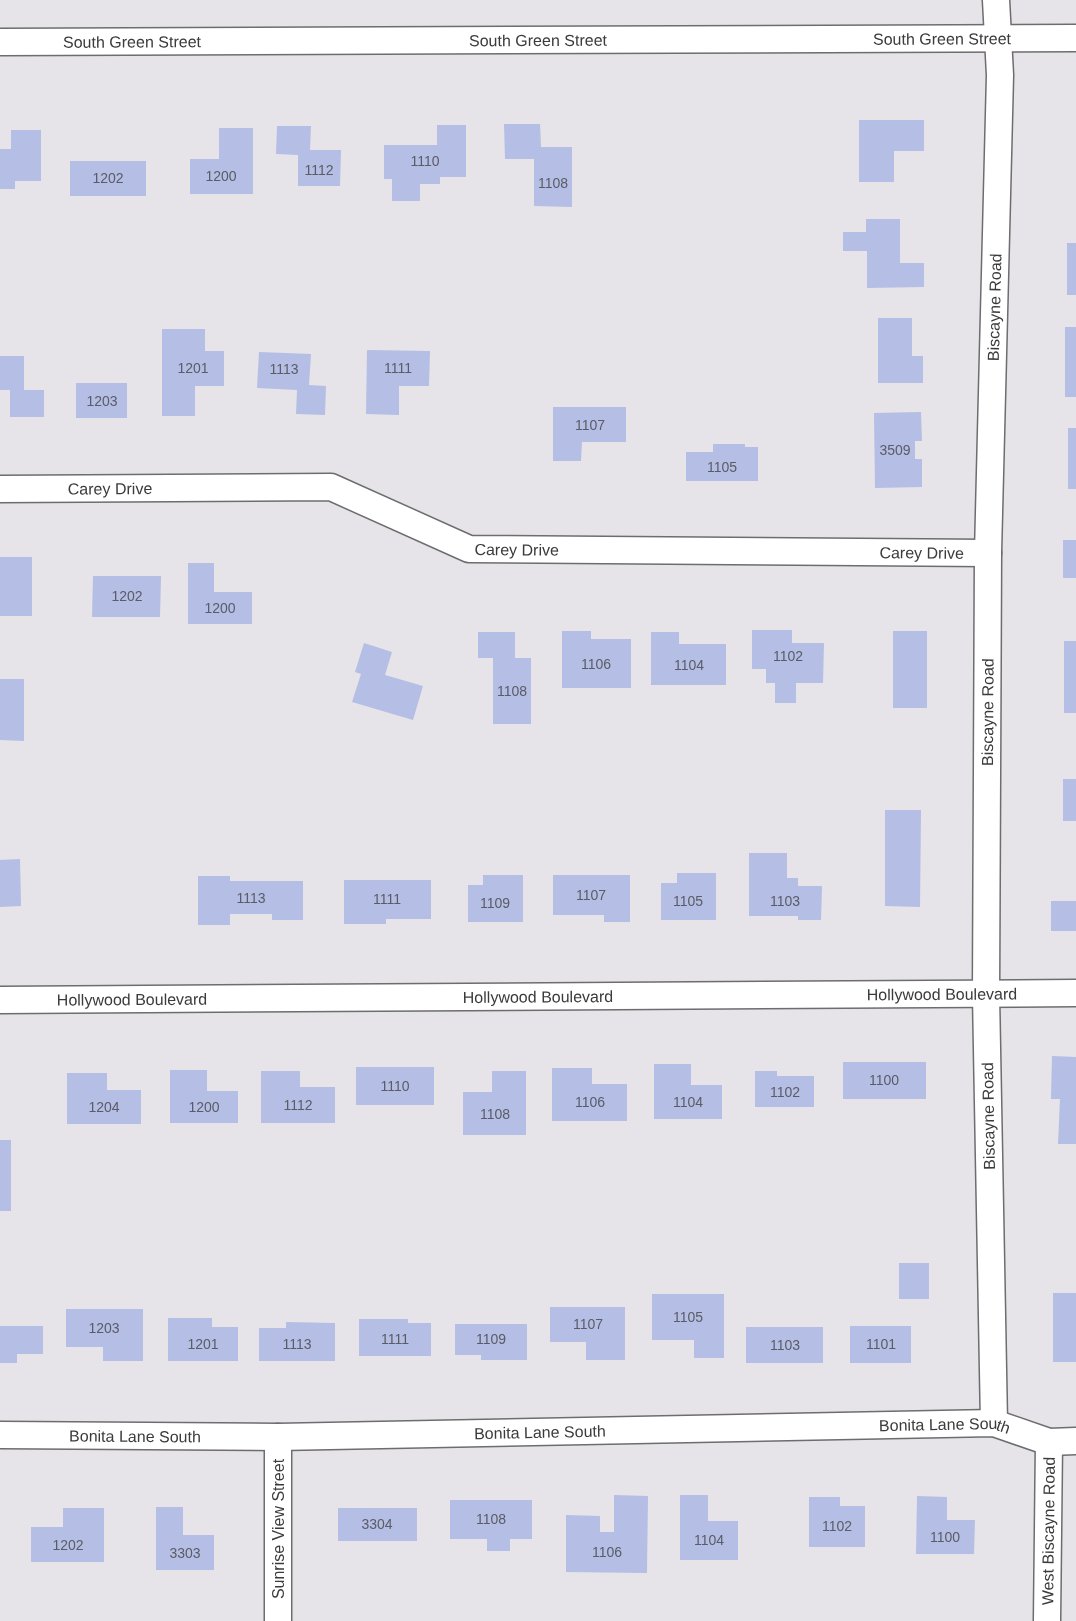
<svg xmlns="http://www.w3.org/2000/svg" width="1076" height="1621" font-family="Helvetica,sans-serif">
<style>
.building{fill:#b5bee4}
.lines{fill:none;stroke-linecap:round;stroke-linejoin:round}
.minor-casing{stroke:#6d6c6f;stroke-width:29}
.minor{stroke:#fff;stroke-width:26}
.labels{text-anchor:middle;stroke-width:4;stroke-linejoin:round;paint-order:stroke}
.number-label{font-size:14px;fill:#5a5c66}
.street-label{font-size:16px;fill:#3b3b3c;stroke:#fff}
</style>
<rect width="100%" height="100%" fill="#e6e4e8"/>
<!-- building -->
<g class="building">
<polygon points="859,120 924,120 924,151 894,151 894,182 859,182"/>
<polygon points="504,124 540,124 541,147 572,147 572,207 534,206 534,159 505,159"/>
<polygon points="437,125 466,125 466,177 440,177 440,184 420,184 420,201 392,201 392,179 384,179 384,145 437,145"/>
<polygon points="277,126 311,126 310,150 341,150 340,186 298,186 298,155 276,154"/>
<polygon points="219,128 253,128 253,194 190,194 190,159 219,159"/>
<polygon points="11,130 41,130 41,181 15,181 15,189 0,189 0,149 11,149"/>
<rect x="70" y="161" width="76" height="35"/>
<polygon points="866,219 900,219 900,263 924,263 924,287 867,288 867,251 843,251 843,232 866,232"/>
<rect x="1067" y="243" width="9" height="52"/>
<polygon points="878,318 912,318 912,356 923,356 923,383 878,383"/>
<rect x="1065" y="327" width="11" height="70"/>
<polygon points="162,329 205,329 205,351 224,351 224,386 195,386 195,416 162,416"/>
<polygon points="367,350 430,351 429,386 399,386 399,415 366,414"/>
<polygon points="259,352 311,354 309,385 326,386 325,415 296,414 297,390 257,388"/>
<polygon points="0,356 24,356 24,390 44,390 44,417 10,417 10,390 0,390"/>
<rect x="76" y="383" width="51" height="35"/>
<polygon points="553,407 626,407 626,442 582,442 581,461 553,461"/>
<polygon points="921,412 922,441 915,441 915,459 922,459 922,487 875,488 874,413"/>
<rect x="1068" y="428" width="8" height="61"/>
<polygon points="713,444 745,444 745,447 758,447 758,481 686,481 686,452 713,452"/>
<rect x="1063" y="540" width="13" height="38"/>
<rect x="0" y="557" width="32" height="59"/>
<polygon points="188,563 214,563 214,592 252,592 252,624 188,624"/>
<polygon points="93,576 161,576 160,617 92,617"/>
<polygon points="752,630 792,630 792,643 824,643 823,683 796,683 796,703 775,703 775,683 766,683 766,669 752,669"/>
<polygon points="562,631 591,631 591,639 631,639 631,688 562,688"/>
<rect x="893" y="631" width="34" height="77"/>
<polygon points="478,632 515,632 515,658 531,658 531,724 493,724 493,658 478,658"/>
<polygon points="651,632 679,632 679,644 726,644 726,685 651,685"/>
<rect x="1064" y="641" width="12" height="72"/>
<polygon points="364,643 392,652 385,675 423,686 413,720 352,702 361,674 355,672"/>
<polygon points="0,679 24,679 24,741 0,740"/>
<rect x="1063" y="779" width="13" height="42"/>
<polygon points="885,810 921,810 920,907 885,906"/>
<polygon points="749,853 787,853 787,878 798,878 798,886 822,886 821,920 798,920 798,916 749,916"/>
<polygon points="20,859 21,906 0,907 0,860"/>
<polygon points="677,873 716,873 716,920 661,920 661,883 677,883"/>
<polygon points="483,875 523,875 523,922 468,922 468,885 483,885"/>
<polygon points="553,875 630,875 630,922 604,922 604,915 553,915"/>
<polygon points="198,876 230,876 230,881 303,881 303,920 272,920 272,914 230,914 230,925 198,925"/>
<polygon points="344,880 431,880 431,919 386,919 386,924 344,924"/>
<rect x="1051" y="901" width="25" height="30"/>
<polygon points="1052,1056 1076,1057 1076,1144 1058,1144 1060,1099 1051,1099"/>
<rect x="843" y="1062" width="83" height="37"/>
<polygon points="654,1064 691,1064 691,1085 722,1085 722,1119 654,1119"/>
<rect x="356" y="1067" width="78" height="38"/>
<polygon points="552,1068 592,1068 592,1084 627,1084 627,1121 552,1121"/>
<polygon points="170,1070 207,1070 207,1091 238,1091 238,1123 170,1123"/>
<polygon points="261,1071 300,1071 300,1087 335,1087 335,1123 261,1123"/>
<polygon points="492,1071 526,1071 526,1135 463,1135 463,1092 492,1092"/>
<polygon points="755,1071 777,1071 777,1076 814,1076 814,1107 755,1107"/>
<polygon points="67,1073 107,1073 107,1090 141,1090 141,1124 67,1124"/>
<rect x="0" y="1140" width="11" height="71"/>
<rect x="899" y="1263" width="30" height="36"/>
<rect x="1053" y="1293" width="23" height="69"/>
<polygon points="652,1294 724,1294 724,1358 694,1358 694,1340 652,1340"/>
<polygon points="550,1307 625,1307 625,1360 586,1360 586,1342 550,1342"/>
<polygon points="66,1309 143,1309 143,1361 103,1361 103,1347 66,1347"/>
<polygon points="168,1318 212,1318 212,1327 238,1327 238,1361 168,1361"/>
<polygon points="359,1319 408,1319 408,1323 431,1323 431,1356 359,1356"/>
<polygon points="286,1322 335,1323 335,1361 259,1361 259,1328 286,1328"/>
<polygon points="455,1324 527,1324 527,1360 481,1360 481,1355 455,1355"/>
<polygon points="0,1326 43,1326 43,1354 17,1354 17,1363 0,1363"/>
<rect x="850" y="1326" width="61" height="37"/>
<rect x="746" y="1327" width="77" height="36"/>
<polygon points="614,1495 648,1496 647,1573 566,1572 566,1515 600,1516 600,1532 614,1532"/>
<polygon points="680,1495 708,1495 708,1521 738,1521 738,1560 680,1560"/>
<polygon points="917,1496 947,1497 947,1520 975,1520 974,1554 916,1554"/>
<polygon points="809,1497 840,1497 840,1506 865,1506 865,1547 809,1547"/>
<polygon points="450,1500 532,1500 532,1539 510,1539 510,1551 487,1551 487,1539 450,1539"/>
<polygon points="156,1507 183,1507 183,1535 214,1535 214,1570 156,1570"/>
<polygon points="63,1508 104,1508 104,1562 31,1562 31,1527 63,1527"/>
<rect x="338" y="1508" width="79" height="33"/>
</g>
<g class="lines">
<defs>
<g id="minor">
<path id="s1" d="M 0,42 L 1076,38"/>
<path id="s2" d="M 0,489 L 331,487 L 469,549 L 988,553"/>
<path id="s3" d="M 0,1000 L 1076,993"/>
<path id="s4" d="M 994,1423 L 986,995 L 988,553 L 1000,75 L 996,0"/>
<path id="s5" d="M 0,1435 L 278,1437 L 994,1423 L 1049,1442 L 1076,1441"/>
<polyline points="278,1437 278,1621"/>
<path id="s6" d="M 1047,1621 L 1049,1442"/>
</g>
</defs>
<!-- minor casing -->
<use href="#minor" class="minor-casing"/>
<!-- minor -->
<use href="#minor" class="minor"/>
</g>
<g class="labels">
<!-- number labels -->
<g class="number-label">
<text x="425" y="166">1110</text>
<text x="319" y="175">1112</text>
<text x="221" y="181">1200</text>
<text x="108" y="183">1202</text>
<text x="553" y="188">1108</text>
<text x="193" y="373">1201</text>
<text x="398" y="373">1111</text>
<text x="284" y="374">1113</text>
<text x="102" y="406">1203</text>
<text x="590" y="430">1107</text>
<text x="895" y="455">3509</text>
<text x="722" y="472">1105</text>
<text x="127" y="601">1202</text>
<text x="220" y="613">1200</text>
<text x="788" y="661">1102</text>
<text x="596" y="669">1106</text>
<text x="689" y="670">1104</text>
<text x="512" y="696">1108</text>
<text x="591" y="900">1107</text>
<text x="251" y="903">1113</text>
<text x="387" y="904">1111</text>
<text x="688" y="906">1105</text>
<text x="785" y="906">1103</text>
<text x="495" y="908">1109</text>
<text x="884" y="1085">1100</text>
<text x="395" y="1091">1110</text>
<text x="785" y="1097">1102</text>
<text x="590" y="1107">1106</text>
<text x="688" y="1107">1104</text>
<text x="298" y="1110">1112</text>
<text x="104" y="1112">1204</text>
<text x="204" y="1112">1200</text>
<text x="495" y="1119">1108</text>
<text x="688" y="1322">1105</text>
<text x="588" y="1329">1107</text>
<text x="104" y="1333">1203</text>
<text x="395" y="1344">1111</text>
<text x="491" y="1344">1109</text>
<text x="203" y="1349">1201</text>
<text x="297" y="1349">1113</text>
<text x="881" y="1349">1101</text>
<text x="785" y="1350">1103</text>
<text x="491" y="1524">1108</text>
<text x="377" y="1529">3304</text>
<text x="837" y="1531">1102</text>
<text x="945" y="1542">1100</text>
<text x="709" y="1545">1104</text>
<text x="68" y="1550">1202</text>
<text x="607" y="1557">1106</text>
<text x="185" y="1558">3303</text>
</g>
<!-- street labels -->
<g class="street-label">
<text dy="6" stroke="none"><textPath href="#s1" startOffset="942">South Green Street</textPath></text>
<text dy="6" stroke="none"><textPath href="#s1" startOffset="538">South Green Street</textPath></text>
<text dy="6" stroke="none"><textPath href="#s1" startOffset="132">South Green Street</textPath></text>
<text dy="6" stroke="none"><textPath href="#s4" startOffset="1116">Biscayne Road</textPath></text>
<text dy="6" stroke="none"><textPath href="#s2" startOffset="110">Carey Drive</textPath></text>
<text dy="6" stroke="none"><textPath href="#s2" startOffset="530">Carey Drive</textPath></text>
<text dy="6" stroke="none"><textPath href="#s2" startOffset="935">Carey Drive</textPath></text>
<text dy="6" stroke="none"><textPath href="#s4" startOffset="711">Biscayne Road</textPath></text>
<text dy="6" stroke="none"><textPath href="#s3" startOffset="942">Hollywood Boulevard</textPath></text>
<text dy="6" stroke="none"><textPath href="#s3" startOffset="538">Hollywood Boulevard</textPath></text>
<text dy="6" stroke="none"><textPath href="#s3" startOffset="132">Hollywood Boulevard</textPath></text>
<text transform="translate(988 1116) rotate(-91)" y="6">Biscayne Road</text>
<text dy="6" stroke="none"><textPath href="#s5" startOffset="945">Bonita Lane South</textPath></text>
<text dy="6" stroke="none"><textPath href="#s5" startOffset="540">Bonita Lane South</textPath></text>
<text dy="6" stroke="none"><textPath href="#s5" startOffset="135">Bonita Lane South</textPath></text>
<text transform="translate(278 1529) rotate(-90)" y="6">Sunrise View Street</text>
<text dy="6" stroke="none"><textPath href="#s6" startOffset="90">West Biscayne Road</textPath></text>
</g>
</g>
</svg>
